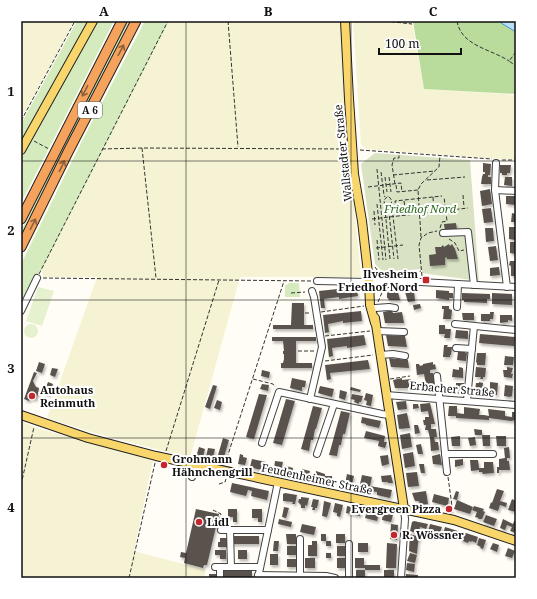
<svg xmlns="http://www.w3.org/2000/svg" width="537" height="599" font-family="'Noto Serif',serif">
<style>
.farmland{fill:#f6f3d4}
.green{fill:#d5ebbd}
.forest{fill:#b9dc9c}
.cemetery{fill:#d9e3c4}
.pitch{fill:#e6f2cf}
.water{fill:#b9e0f7;stroke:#3f96cf}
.building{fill:#5a524d;filter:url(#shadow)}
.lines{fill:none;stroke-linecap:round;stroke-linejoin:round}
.minor-casing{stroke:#444;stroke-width:8}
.major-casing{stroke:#222;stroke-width:10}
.highway-casing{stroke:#222;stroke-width:11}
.path{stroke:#333;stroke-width:1;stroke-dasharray:4 2;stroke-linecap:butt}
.minor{stroke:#fff;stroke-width:6}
.major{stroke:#f9d66b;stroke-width:8}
.highway{stroke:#f5a25d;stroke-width:9}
.oneway{stroke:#8e613b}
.grid{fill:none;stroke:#111;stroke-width:1;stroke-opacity:0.55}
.poi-dot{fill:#c4262e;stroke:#fff;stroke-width:1.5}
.labels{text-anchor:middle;stroke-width:4;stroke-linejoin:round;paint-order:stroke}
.shield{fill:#fff;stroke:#585858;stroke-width:1}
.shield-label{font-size:10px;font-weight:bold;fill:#111}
.street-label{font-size:11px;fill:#111;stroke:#fff}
.park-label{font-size:11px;font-style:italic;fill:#2f6b1f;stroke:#fff}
.poi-label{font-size:11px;font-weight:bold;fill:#111;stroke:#fff;text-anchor:start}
.neatline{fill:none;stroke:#111;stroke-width:1.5}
.grid-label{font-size:13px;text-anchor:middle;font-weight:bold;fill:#111}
</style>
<defs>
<filter id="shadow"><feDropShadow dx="1.5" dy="2.5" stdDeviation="1" flood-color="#0004"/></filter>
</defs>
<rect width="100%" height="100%" fill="#fffdf5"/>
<!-- farmland -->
<g class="farmland">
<polygon points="21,21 74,21 25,112 21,111"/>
<polygon points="169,21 342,21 348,143 361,277 240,277 190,458 91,432 47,418 97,277 43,277 42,270"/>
<polygon points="353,21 412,21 424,89 516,95 516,160 365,149 361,144"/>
<polygon points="21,421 40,429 153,460 134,551 206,570 204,578 21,578"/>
</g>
<!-- green -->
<g class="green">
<polygon points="77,21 90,21 21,144 21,124"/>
<polygon points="97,21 114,21 21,203 21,156"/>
<polygon points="128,21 130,21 21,235 21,231 81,110"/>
<polygon points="145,21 169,21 42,270 40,270 21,308 21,264 83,139"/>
<polygon points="289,283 299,283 300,297 285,297 285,286"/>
</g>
<!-- forest -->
<polygon class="forest" points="413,21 499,21 516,32 516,94 424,89"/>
<!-- cemetery -->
<polygon class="cemetery" points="375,153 470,160 479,281 422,273 422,269 383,272 375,264 361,164"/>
<!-- pitch -->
<g class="pitch">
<polygon points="38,287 54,291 42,326 26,321"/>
<circle cx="31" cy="331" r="7"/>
</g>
<!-- water -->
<polygon class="water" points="499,21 516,21 516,32 501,23"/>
<!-- building -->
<g class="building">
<polygon points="483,163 491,164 490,175 488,175 488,177 491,177 491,184 481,184 482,177 483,174 485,174 485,172 483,172"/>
<polygon points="500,165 511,165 510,173 507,173 507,175 502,175 502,173 500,173"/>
<polygon points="505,177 512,177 512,186 504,185"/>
<polygon points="490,189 492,204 482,206 480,191"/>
<polygon points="506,196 516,196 516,205 506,204"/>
<polygon points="491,208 493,222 484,223 482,209"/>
<polygon points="512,213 516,214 516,222 511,222"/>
<polygon points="456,223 457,230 445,231 444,224"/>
<polygon points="509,227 516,227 515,240 509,239"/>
<polygon points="485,228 493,228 494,241 486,242"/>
<polygon points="510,242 516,242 516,254 510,253"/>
<polygon points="449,244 450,246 452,244 455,249 458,259 447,259 447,257 445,258 445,265 430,266 429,255 436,254 435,247 441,247 443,245 444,247"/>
<polygon points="496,246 498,260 490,261 488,247"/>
<polygon points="510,261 516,261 516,276 511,276 511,266 509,265"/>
<polygon points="499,267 500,275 490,276 490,268"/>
<polygon points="356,287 358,296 339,299 339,297 324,299 325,308 321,308 319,291"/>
<polygon points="436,290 449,291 449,293 453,293 453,298 449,298 449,300 436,298"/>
<polygon points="387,291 398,292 400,300 389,300 388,298 387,298"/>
<polygon points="414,291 415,301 408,302 405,292"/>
<polygon points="462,293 490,294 490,299 487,299 487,303 464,302 464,300 462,300"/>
<polygon points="492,293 512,294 512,305 492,304"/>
<polygon points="292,303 304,303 304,325 313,325 313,329 273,329 273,325 291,325"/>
<polygon points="420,304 421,308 414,310 413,305"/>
<polygon points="442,306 449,306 449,309 452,310 451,319 443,319 444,309 442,309"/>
<polygon points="361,311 362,321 343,323 343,321 328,324 329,332 325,333 323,315"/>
<polygon points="388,311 392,311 393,313 402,312 404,323 385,323 383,312"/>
<polygon points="490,312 494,312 493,319 490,319 490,321 481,321 481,314 490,314"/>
<polygon points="462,313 474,313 474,320 463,320"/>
<polygon points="500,315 512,315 512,321 508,320 508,322 500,323"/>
<polygon points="439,325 445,325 445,329 451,329 450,338 444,338 445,334 439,334"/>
<polygon points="456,330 468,331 468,339 455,338"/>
<polygon points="480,334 515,337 514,346 479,343"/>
<polygon points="364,335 366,345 347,348 347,346 332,348 333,356 329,357 327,339"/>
<polygon points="386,335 405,336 407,347 388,346"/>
<polygon points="272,337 316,337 316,341 296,341 296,363 312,363 312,368 281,368 281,363 283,363 284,359 284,354 283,354 283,351 284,351 283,341 272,341"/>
<polygon points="444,345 448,345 447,347 452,347 451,355 450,355 450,357 443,357"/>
<polygon points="460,350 465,350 465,353 467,353 466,361 457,360 458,352 460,352"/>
<polygon points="477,353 486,353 485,365 477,365 477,363 476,362"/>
<polygon points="505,356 514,357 513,365 504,365"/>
<polygon points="389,358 408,360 409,368 391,367"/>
<polygon points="368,360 370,369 330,373 331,379 327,380 325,365"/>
<polygon points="39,362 45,364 42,373 36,371"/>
<polygon points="433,362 433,365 435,364 436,369 430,370 430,373 433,373 435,389 427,390 424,374 417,375 416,366 416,364 419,364 420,366 423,365 423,364"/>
<polygon points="459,367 463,368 463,378 452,377 453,369 459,370"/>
<polygon points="476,367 486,368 485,377 483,377 483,379 480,379 481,377 475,377"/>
<polygon points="507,367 513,368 511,374 513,374 512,378 504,377 503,370 507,370"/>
<polygon points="52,368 58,369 55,377 50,375"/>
<polygon points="262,370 270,372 269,378 261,376"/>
<polygon points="34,372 37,373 33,381 36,387 39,388 38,393 39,393 36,399 30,399 29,401 24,399"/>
<polygon points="292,378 306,381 305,387 302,387 302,391 290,388"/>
<polygon points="402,378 402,380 411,379 412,388 395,388 393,380"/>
<polygon points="48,382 53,384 49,395 44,393"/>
<polygon points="479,382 483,383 482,392 475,391 476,383 479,383"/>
<polygon points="490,382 498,383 497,395 494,395 495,390 490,390"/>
<polygon points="456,383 464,383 464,390 456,389"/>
<polygon points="262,384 269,385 268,391 260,389"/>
<polygon points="213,385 217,386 210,409 205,407"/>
<polygon points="505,385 513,386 512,396 510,397 504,396"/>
<polygon points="320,386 334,389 332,397 318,393"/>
<polygon points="351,387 361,390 360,392 350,390"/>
<polygon points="340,390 347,392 345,400 339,398"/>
<polygon points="366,393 373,395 371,406 366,405 367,401 364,400"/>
<polygon points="259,394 267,395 254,439 246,437"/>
<polygon points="352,394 363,396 361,402 359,402 359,404 354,402 355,400 351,399"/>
<polygon points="286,399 295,401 282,445 273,443"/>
<polygon points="217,400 222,402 220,410 214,408"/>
<polygon points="406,401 407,409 398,410 396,402"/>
<polygon points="430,403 435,424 431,424 431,429 436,429 437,437 434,437 435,442 438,442 439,450 431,451 430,438 428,430 425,430 426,425 424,425 423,420 425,420 425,417 429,417 428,411 421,412 420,404"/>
<polygon points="413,404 418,404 419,408 413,409"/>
<polygon points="313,406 322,408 316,429 315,429 313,440 311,440 309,451 301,449"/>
<polygon points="449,406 457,406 457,413 464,414 464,407 480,409 479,415 484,415 489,416 488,409 505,411 505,416 512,417 512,412 516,412 516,420 511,421 489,418 489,420 456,418 456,416 448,416"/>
<polygon points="341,411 350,413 345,434 343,434 341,445 339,445 337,456 329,455"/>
<polygon points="407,413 410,428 399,429 397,415"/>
<polygon points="362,417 381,421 379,428 366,425 366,424 361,423"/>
<polygon points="414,425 418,425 420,433 415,434"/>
<polygon points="474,429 482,430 482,435 475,435"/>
<polygon points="366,431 385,436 384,442 387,442 385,448 378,446 379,441 364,438"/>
<polygon points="410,433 412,447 402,449 400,435"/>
<polygon points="482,435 490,435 490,446 483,446"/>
<polygon points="460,436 460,446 452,446 451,437"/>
<polygon points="496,436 506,436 506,446 497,446"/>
<polygon points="475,437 476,445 470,446 468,438"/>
<polygon points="223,438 229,440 224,457 218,455"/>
<polygon points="421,444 423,454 418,454 416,445"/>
<polygon points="199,447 205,449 203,457 200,456 200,458 196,457"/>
<polygon points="509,447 510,458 507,458 507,461 509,461 510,470 499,470 499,473 497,473 497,467 499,467 499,459 505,458 504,448"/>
<polygon points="208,448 215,449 213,458 206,457"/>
<polygon points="413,452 415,466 405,468 403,454"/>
<polygon points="240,454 243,455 243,457 247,458 245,465 238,464"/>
<polygon points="440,454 442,465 433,464 432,456"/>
<polygon points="388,455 389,464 382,466 380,456"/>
<polygon points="252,459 266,462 264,471 250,467"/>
<polygon points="463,459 463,465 455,467 455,460"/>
<polygon points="470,460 478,460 479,468 484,468 484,462 493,462 494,473 483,474 482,472 479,472 479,470 471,471"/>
<polygon points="275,461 283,462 281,470 274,469"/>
<polygon points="419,464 424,464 425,473 421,473"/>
<polygon points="286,466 293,468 292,475 284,474"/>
<polygon points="302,469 310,471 308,478 300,476"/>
<polygon points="316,471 325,474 325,476 332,476 332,479 335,480 334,484 317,480 318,477 315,477"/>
<polygon points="417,472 419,486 408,487 406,473"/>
<polygon points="347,474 354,476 352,485 345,484"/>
<polygon points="362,475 372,477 370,486 392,490 390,498 377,495 377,492 359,489"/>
<polygon points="391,475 393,483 388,483 388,482 382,482 381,476"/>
<polygon points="232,483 269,491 267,500 251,496 252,491 248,490 246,496 230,492"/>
<polygon points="497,489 504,491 500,501 507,503 506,507 500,505 498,511 489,508 491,502 492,503"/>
<polygon points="426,491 428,504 420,505 419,501 415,501 412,493"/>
<polygon points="456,491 459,492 457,500 453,499"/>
<polygon points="285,493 297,495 295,504 292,504 293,502 283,501 283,494"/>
<polygon points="434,494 449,498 448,505 450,506 451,511 446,510 447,506 432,502"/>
<polygon points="301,497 309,498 307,506 305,505 305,508 301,508 301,505 298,502 299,499 301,499"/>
<polygon points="313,499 319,500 317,508 315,508 315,510 312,510 313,507 311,507"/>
<polygon points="512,499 516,501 516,512 508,510"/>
<polygon points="457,500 473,507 470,514 454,509"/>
<polygon points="324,501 331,503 327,517 322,516"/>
<polygon points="335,503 343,505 340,517 337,516 337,513 333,512"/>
<polygon points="347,506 362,509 360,516 346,513"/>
<polygon points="474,506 484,509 483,511 485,512 482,519 478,519 479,518 475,517 477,512 472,510"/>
<polygon points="284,507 289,508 286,518 282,517"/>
<polygon points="196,509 219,514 207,565 204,565 203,568 184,563 185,558 180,557 181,552 186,553"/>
<polygon points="228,509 237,509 237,522 233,522 233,517 228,517"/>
<polygon points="252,509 262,509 262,522 258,522 258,518 252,518"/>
<polygon points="367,510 379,513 377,521 365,518"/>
<polygon points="383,513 393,515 391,522 382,520"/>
<polygon points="486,515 497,519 494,526 483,522"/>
<polygon points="279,519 292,522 291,527 278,524"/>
<polygon points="503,519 513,524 514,521 516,522 516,533 510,531 512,527 507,525 505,530 500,528"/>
<polygon points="414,521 428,524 426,529 420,527 419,534 410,531 412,522"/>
<polygon points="302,524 316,527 314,535 300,532"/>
<polygon points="391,524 398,525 397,540 390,539"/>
<polygon points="430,524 442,527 439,535 428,532"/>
<polygon points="445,527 458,531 457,537 443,534"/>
<polygon points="463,532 478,537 476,543 472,541 471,542 469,541 468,543 460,540"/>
<polygon points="286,534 296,534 296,544 287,544"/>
<polygon points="321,534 326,534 326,541 331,541 331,546 326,546 326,541 321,541"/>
<rect x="336" y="534" width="9" height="9"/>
<polygon points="410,534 420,537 418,543 417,554 409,551"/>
<rect x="232" y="536" width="27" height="8"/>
<polygon points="220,538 227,538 227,547 218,547 218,542 220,542"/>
<polygon points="479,538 486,540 483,549 480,548 481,547 477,545"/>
<polygon points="274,541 279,541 278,551 273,551"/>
<polygon points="312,541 317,541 317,556 308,556 308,545 312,545"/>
<rect x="358" y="543" width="10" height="9"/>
<polygon points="387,543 397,544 396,568 386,568"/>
<polygon points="493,543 499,545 497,552 490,549"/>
<rect x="287" y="546" width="9" height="9"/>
<rect x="337" y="546" width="8" height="10"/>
<polygon points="508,548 515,551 512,558 505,556"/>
<polygon points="215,550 226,550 226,559 220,559 220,555 215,555"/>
<rect x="238" y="550" width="9" height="9"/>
<rect x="326" y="553" width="5" height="5"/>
<polygon points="410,553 417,555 415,563 407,561"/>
<rect x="270" y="554" width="8" height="11"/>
<rect x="305" y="558" width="10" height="10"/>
<rect x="337" y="558" width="8" height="10"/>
<polygon points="355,558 364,558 364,565 380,565 380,570 365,570 365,578 356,578 356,570 365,570 365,568 355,568"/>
<rect x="287" y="559" width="9" height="8"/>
<polygon points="407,563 415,564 414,572 406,570"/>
<rect x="384" y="570" width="10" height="8"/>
<rect x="224" y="571" width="28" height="7"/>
<rect x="209" y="574" width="9" height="4"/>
<polygon points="406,574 418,575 418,578 406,578"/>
</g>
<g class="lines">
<defs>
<g id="minor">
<polyline points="495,190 496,163"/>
<polyline points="443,233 468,232 474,285"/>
<polyline points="317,281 369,282 382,280 516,287"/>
<polyline points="371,282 383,285 393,283"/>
<polyline points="507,287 495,190 516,191"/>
<polyline points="457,307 458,285"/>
<polyline points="375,308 389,307 395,308"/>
<polyline points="21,311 37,278"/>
<polyline points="455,324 516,330"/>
<polyline points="377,331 404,332"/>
<polyline points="456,348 472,349"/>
<polyline points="380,355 393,354 405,356"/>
<polyline points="437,376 447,472"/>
<polyline points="386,395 516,405"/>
<polyline points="310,399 322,347 314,297 312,291"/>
<polyline points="467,400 474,326"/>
<polyline points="262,443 279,392 382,414 389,415"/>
<polyline points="317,454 334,404"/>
<polyline points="445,454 493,454"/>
<polyline points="192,477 195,464"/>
<polyline points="221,530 268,530"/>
<polyline points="230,530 231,567"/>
<polyline points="349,544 349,578"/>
<polyline points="215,567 260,567"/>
<polyline points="220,567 220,578"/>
<polyline points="258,575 326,576 335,578"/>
<polyline points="300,575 300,539"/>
<polyline points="258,578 278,482"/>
<polyline points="401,578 405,519 404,509"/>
</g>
<g id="major">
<polyline points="345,21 349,99 354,174 362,221 369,282 370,305 375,323"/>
<polyline points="21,150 93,21"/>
<polyline points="375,318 404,509"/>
<polyline points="21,415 88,438 156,456 454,520 516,541"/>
</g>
<g id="highway">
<polyline points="21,219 122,21"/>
<polyline points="21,247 68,152 136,21"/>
</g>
</defs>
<!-- minor casing -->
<use href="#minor" class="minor-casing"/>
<!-- major casing -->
<use href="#major" class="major-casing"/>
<!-- highway casing -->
<use href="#highway" class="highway-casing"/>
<!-- path -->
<g class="path">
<polyline points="228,21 238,147"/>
<polyline points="385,21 412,24"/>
<path d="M 457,21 C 461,46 491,49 509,61"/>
<polyline points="516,52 509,61 516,66"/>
<polyline points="21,121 75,21"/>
<polyline points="34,141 49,149"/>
<polyline points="142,148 156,278"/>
<polyline points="102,149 142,148 345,149"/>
<polyline points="360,150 492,159"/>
<polyline points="502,160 516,160"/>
<polyline points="377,169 386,260"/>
<polyline points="381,172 384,195 385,197"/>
<polyline points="393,175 435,171"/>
<polyline points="385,177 387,192"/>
<polyline points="389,177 391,192"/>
<polyline points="427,180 465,177"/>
<polyline points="395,184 392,165 394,158 399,158 399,153"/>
<polyline points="396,185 397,192 418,190"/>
<polyline points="368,187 401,183 402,192"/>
<polyline points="463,195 464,207"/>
<polyline points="433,197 434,211"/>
<polyline points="404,201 406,215"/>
<polyline points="377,204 383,260"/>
<polyline points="388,204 394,259"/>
<polyline points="374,211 375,225"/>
<polyline points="397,215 395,201 442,196"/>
<polyline points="372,219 468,208"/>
<polyline points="440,228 442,222 447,221 444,197"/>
<polyline points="421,237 418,190 421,184 439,167 440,156"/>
<polyline points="449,239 455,243 459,251 464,250"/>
<polyline points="377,240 379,260"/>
<polyline points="376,248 403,245"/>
<polyline points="390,259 384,200 388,196 391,199 398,259"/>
<polyline points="375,267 380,274"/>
<polyline points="39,274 168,21"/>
<polyline points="396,275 421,271"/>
<polyline points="422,276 419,245 421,238 428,233 437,231"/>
<polyline points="43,278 312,281"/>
<polyline points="291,293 305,292"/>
<polyline points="378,302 383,290"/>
<polyline points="321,312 364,306"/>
<polyline points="305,313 310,313"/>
<polyline points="325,336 370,331"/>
<polyline points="298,351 314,351"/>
<polyline points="325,361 373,355"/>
<polyline points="253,379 273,384 275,387"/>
<polyline points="390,379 410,376"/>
<polyline points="449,393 461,393"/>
<polyline points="166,451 219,280"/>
<polyline points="225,464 284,281"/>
<polyline points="448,477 453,513"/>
<polyline points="219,484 225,482 226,479"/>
<polyline points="21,485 34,427"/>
<polyline points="213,510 221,514 218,524"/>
<polyline points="129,578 155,463"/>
</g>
<!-- minor -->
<use href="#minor" class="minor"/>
<!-- major -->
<use href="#major" class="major"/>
<!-- highway -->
<use href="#highway" class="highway"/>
</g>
<!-- one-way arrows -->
<defs><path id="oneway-shaft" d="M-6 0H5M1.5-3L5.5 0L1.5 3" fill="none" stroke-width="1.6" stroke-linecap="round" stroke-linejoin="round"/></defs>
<g class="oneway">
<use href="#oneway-shaft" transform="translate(121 50) rotate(-62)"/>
<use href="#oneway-shaft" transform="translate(85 91) rotate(117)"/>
<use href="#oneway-shaft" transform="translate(62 166) rotate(-64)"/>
<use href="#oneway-shaft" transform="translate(33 224) rotate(-63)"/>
</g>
<!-- grid -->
<path class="grid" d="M 186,21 L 186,578M 351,21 L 351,578M 21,161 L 516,161M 21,300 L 516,300M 21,438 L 516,438"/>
<!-- markers -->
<g class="poi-dot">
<rect x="422" y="276" width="8" height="8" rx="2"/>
<circle cx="32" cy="396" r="4"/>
<circle cx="164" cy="465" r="4"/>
<circle cx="449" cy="509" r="4"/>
<circle cx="199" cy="522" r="4"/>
<circle cx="394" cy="535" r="4"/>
</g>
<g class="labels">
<!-- shield labels -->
<rect class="shield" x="78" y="102" width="24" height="16" rx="3"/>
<g class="shield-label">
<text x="90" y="114">A 6</text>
</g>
<!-- street labels -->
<g class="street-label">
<text transform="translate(343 153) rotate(-96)" y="4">Wallstadter Straße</text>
<text transform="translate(452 389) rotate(5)" y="4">Erbacher Straße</text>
<text transform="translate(317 479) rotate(12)" y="4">Feudenheimer Straße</text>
</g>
<!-- park labels -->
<g class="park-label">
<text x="420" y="213">Friedhof Nord</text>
</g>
<!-- poi labels -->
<g class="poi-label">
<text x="418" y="278" text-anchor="end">Ilvesheim<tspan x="418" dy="13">Friedhof Nord</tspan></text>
<text x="40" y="394">Autohaus<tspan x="40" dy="13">Reinmuth</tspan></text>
<text x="172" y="463">Grohmann<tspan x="172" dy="13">Hähnchengrill</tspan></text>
<text x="441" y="513" text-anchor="end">Evergreen Pizza</text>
<text x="207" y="526">Lidl</text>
<text x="402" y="539">R. Wössner</text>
</g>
</g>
<!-- border -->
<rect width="537" height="599" fill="none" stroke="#ffffff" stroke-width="44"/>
<!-- scale -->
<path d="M379 48v6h82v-6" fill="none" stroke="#111111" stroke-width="2"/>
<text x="385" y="48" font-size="12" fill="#111111" stroke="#ffffff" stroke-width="3" paint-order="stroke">100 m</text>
<rect x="22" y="22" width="493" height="555" class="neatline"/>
<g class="grid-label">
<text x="104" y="16">A</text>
<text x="268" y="16">B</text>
<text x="433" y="16">C</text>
<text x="11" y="96">1</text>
<text x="11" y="235">2</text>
<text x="11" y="373">3</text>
<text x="11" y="512">4</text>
</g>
</svg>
